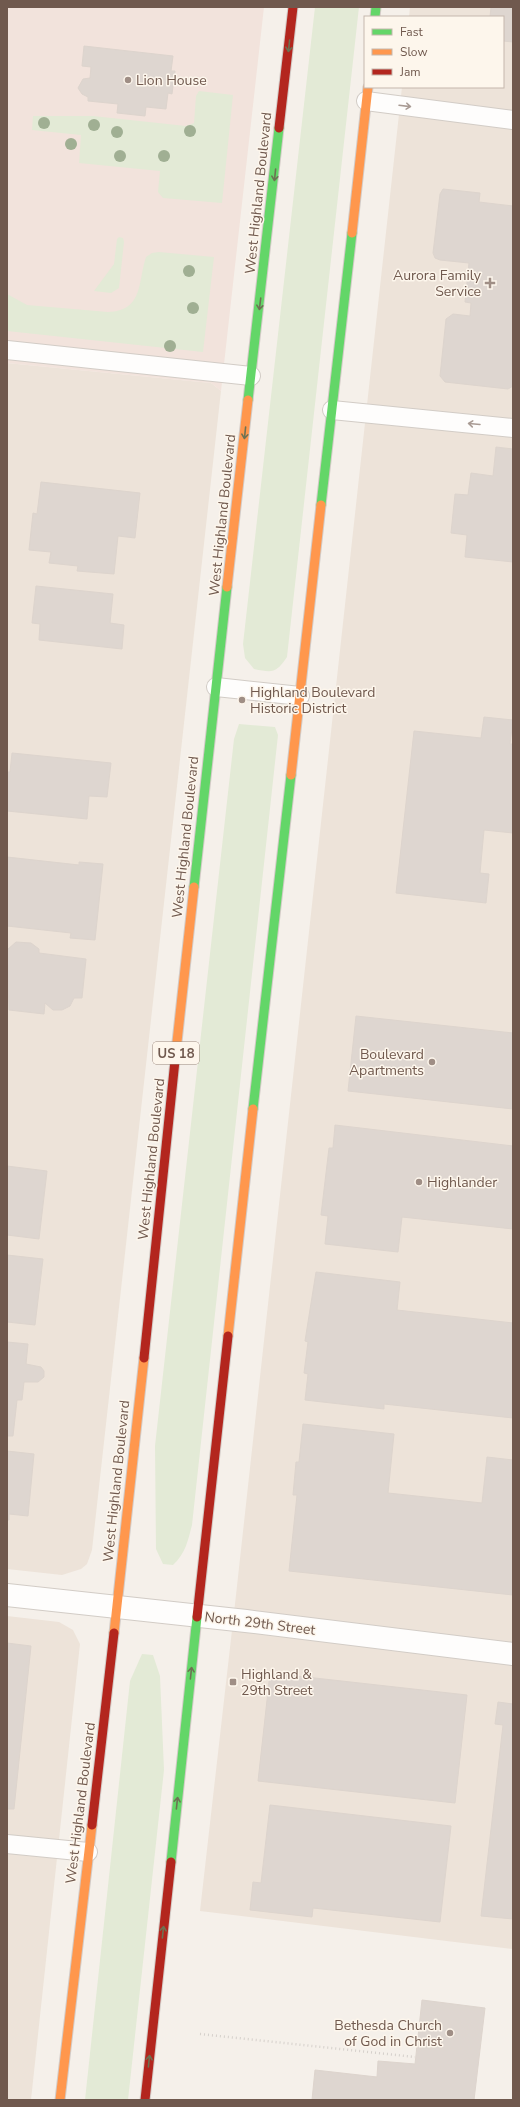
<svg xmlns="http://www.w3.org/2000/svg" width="520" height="2107" font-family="'Nunito Sans',sans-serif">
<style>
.residential{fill:#ede3d9}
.commercial{fill:#f2e3dc}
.grass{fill:#e3ead6}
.building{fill:#ded6d0;stroke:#ddd4cd}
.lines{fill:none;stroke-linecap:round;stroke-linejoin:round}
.lane-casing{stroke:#d2ccc6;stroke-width:20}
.street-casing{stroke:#d2ccc6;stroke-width:24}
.fast-casing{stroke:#d3cbc7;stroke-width:11}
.slow-casing{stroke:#d3cbc7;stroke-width:11}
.jam-casing{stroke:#d3cbc7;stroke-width:11}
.path{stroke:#d5d0cb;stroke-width:2.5;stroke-dasharray:1 3;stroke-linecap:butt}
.lane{stroke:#fefdfc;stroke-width:18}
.street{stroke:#fefdfc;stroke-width:22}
.fast{stroke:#63d668;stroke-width:9}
.slow{stroke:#ff974d;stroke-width:9}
.jam{stroke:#b3261e;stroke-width:9}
.tree{fill:#a0af93}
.oneway{stroke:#6d7253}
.oneway2{stroke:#a99b94}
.poi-dot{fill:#9f8e85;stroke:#fdf6ec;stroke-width:1.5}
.labels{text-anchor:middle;stroke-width:3;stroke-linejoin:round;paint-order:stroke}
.shield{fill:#fdf6ec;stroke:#9a887d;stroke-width:1}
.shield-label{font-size:13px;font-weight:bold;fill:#70594e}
.poi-label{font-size:14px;fill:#70594e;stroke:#fdf6ec;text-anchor:start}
.street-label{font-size:14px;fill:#70594e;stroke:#fdf6ec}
</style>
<rect width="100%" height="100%" fill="#f5f0ea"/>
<!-- residential -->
<g class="residential">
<polygon points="410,7 513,7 513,1949 200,1911 236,1595 402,87 503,87 503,17 409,17"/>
<polygon points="7,363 211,383 221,391 92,1550 87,1564 81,1569 62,1575 7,1569"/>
<polygon points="7,1616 59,1622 73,1630 80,1644 31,2100 7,2100"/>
</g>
<!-- commercial -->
<polygon class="commercial" points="7,7 264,7 221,391 211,383 7,363"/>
<!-- grass -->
<g class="grass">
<path d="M 315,7 L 359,7 L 287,657 C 276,673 273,673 254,669 L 245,658 L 243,644 Z"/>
<polygon points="199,91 233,95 222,203 163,198 158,192 160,171 79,163 81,135 32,130 33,116 93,116 186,126 194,123 196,96"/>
<polygon points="119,237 123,238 124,242 119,288 111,293 94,291 114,264 117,239"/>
<path d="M 159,252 L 214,257 L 203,352 L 7,331 L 7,294 L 27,305 L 108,312 C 144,311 138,280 146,257 L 152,253 Z"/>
<path d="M 239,724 L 275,727 L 278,735 L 192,1525 C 188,1540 186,1553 173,1565 L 163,1564 L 156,1549 L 155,1446 L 234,739 Z"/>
<polygon points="142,1654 153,1655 160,1676 164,1770 128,2100 85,2100 130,1681"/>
</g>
<!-- building -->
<g class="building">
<polygon points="491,7 513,7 513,42 503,41 503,17 490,17"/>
<polygon points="84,46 173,56 171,71 175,71 172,94 168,93 166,109 146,107 145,116 117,113 118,104 88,101 88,97 82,94 78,88 83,79 90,78 91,67 82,66"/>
<polygon points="443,189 480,193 479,202 513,206 513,386 508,389 445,382 440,376 446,319 453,314 470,316 471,303 465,302 469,263 440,260 435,258 433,253 440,194"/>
<polygon points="496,447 513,449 513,562 465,557 467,535 451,533 455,494 468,495 471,473 493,476"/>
<polygon points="41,482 140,493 135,538 118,536 114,574 77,571 78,566 49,563 51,552 29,550 33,513 37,514"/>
<polygon points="36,586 113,594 110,623 124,625 122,649 39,640 40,624 32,623"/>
<polygon points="484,717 513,720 510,744 513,744 513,833 484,830 480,873 489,874 486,903 396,893 414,731 481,738"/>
<polygon points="12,753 111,763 107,797 89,796 87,819 7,811 7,772 10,772"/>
<polygon points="7,857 79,865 79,862 103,864 95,940 70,938 71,933 7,926"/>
<polygon points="16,942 31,943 39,949 39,953 86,959 82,998 74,998 70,1006 62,1010 53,1010 45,1003 44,1014 9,1010 7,950"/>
<polygon points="356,1016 513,1033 513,1109 348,1091"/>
<polygon points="335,1125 513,1146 513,1229 402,1217 398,1252 325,1244 328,1216 321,1215 329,1148 333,1148"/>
<polygon points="7,1166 47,1171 39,1239 7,1235"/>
<polygon points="7,1255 43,1259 35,1325 7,1322"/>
<polygon points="316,1272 400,1282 397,1310 513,1323 513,1418 384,1404 384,1409 305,1400 308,1374 304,1373 308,1342 305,1341"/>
<polygon points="7,1342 28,1344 26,1364 41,1367 44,1371 44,1377 38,1382 24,1382 22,1400 17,1400 13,1436 7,1436"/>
<polygon points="303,1424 394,1434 388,1493 482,1503 487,1457 513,1460 513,1595 289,1571 297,1495 293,1495 296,1462 299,1462"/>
<polygon points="7,1451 34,1454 28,1516 9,1514 9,1520 7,1520"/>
<polygon points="7,1643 31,1646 14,1809 7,1809"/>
<polygon points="270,1673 467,1695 455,1803 258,1781"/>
<polygon points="498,1702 513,1704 513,1919 481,1916 503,1725 495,1724"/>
<polygon points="270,1805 451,1826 440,1922 313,1908 312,1917 250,1910 253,1882 261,1883"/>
<polygon points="422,2000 485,2008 474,2100 312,2100 315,2070 377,2077 378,2061 415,2064"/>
</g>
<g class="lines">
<defs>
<g id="lane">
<polyline points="366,101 513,120"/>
<polyline points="7,350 251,376"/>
<polyline points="332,410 513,428"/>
<polyline points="216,687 300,696"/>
<polyline points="7,1844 88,1852"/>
</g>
<polyline id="street" points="7,1595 246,1621 513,1654"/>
<g id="fast">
<polyline points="375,17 376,7"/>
<polyline points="248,400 279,128"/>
<polyline points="321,505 352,233"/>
<polyline points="194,887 227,587"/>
<polyline points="253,1109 291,775"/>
<polyline points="171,1862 197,1617"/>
</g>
<g id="slow">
<polyline points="352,233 368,87"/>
<polyline points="227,587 248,400"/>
<polyline points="291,775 321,505"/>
<polyline points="176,1051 194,887"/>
<polyline points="228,1336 253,1109"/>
<polyline points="114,1633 144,1358"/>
<polyline points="60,2100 92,1825"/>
</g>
<g id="jam">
<polyline points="279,128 293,7"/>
<polyline points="144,1358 176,1051"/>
<polyline points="197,1617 228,1336"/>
<polyline points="92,1825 114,1633"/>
<polyline points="145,2100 171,1862"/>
</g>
</defs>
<!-- lane casing -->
<use href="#lane" class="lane-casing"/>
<!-- street casing -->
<use href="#street" class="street-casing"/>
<!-- fast casing -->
<use href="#fast" class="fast-casing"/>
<!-- slow casing -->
<use href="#slow" class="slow-casing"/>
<!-- jam casing -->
<use href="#jam" class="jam-casing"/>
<!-- path -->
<polyline class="path" points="200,2034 415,2057"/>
<!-- lane -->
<use href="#lane" class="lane"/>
<!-- street -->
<use href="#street" class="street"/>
<!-- fast -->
<use href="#fast" class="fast"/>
<!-- slow -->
<use href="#slow" class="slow"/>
<!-- jam -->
<use href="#jam" class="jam"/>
</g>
<!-- trees -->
<g class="tree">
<circle cx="44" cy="123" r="6"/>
<circle cx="94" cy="125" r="6"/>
<circle cx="190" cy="131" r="6"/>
<circle cx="117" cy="132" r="6"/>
<circle cx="71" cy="144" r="6"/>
<circle cx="120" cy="156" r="6"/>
<circle cx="164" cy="156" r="6"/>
<circle cx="189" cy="271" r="6"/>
<circle cx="193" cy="308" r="6"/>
<circle cx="170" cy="346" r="6"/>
</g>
<!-- one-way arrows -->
<defs><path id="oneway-shaft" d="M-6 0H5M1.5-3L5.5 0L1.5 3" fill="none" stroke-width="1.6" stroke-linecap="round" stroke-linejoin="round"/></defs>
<g class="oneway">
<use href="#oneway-shaft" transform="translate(289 46) rotate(96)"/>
<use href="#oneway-shaft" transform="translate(275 175) rotate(96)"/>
<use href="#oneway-shaft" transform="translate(260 304) rotate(97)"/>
<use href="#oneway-shaft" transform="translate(245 433) rotate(96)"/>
<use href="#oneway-shaft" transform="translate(191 1673) rotate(-84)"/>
<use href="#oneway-shaft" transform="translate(177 1803) rotate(-84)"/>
<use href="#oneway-shaft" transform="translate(163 1932) rotate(-84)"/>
<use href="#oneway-shaft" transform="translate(149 2061) rotate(-84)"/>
</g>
<g class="oneway2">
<use href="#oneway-shaft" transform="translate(405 106) rotate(7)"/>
<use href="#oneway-shaft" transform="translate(474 424) rotate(-175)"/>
</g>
<!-- markers -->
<g class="poi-dot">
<circle cx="128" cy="80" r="4"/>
<path d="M488 277h4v4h4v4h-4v4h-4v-4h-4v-4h4z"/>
<circle cx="242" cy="700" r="4"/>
<circle cx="432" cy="1062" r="4"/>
<circle cx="419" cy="1182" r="4"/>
<rect x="229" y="1678" width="8" height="8" rx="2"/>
<circle cx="450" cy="2033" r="4"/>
</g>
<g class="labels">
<!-- shield labels -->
<rect class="shield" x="153" y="1042" width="46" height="22" rx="3"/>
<g class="shield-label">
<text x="176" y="1058">US 18</text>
</g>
<!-- poi labels -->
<g class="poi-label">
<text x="136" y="85">Lion House</text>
<text x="481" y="280" text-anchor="end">Aurora Family<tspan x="481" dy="16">Service</tspan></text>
<text x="250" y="697">Highland Boulevard<tspan x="250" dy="16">Historic District</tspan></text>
<text x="424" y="1059" text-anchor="end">Boulevard<tspan x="424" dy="16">Apartments</tspan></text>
<text x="427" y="1187">Highlander</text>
<text x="241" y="1679">Highland &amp;<tspan x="241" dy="16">29th Street</tspan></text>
<text x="442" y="2030" text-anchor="end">Bethesda Church<tspan x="442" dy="16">of God in Christ</tspan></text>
</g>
<!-- street labels -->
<g class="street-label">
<text transform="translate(258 193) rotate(-84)" y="5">West Highland Boulevard</text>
<text transform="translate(222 515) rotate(-84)" y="5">West Highland Boulevard</text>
<text transform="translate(185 837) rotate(-84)" y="5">West Highland Boulevard</text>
<text transform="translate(151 1159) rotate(-84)" y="5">West Highland Boulevard</text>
<text transform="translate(116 1481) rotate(-84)" y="5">West Highland Boulevard</text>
<text transform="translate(260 1623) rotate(7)" y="5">North 29th Street</text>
<text transform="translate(80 1803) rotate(-83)" y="5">West Highland Boulevard</text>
</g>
</g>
<!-- border -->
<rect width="520" height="2107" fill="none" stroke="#70594e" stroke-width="16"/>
<!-- legend -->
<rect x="364" y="16" width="140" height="72" fill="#fdf6ec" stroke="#c5b7ad"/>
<rect x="372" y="29" width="20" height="6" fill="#63d668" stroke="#c5b7ad"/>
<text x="400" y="36" font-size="12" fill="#70594e">Fast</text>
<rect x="372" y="49" width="20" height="6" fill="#ff974d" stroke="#c5b7ad"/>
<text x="400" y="56" font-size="12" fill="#70594e">Slow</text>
<rect x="372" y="69" width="20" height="6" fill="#b3261e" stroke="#c5b7ad"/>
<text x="400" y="76" font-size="12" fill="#70594e">Jam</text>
</svg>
